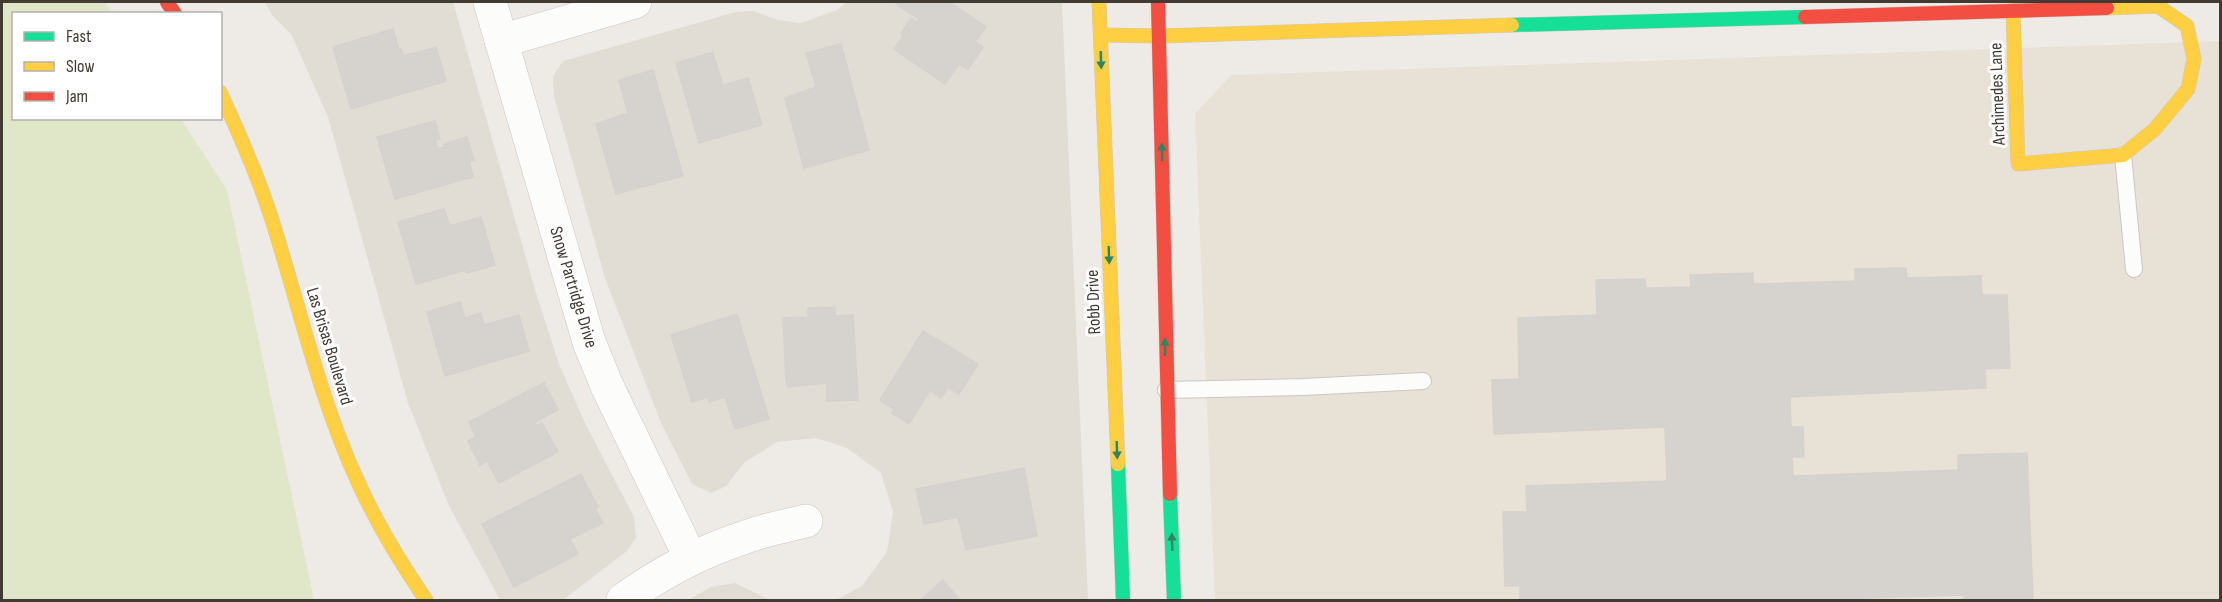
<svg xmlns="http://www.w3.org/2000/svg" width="2222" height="602" font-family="'Sofia Sans Condensed',sans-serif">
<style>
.residential{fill:#e1dcd4}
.education{fill:#e8e1d6}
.green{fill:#dfe7c8}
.building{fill:#d6d2ce;stroke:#d6d1cd;stroke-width:1.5}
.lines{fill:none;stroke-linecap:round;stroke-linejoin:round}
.lane-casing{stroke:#cac7c3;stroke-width:18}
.street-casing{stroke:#cac7c3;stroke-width:34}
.fast-casing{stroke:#cec8c0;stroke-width:15}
.slow-casing{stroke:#cec8c0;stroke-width:15}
.jam-casing{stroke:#cec8c0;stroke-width:15}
.lane{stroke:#fcfcfb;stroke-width:16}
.street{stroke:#fcfcfb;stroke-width:33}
.fast{stroke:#16e098;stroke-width:14}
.slow{stroke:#ffcf43;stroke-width:14}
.jam{stroke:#f24e42;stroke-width:14}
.oneway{fill:#2e8561}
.labels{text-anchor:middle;stroke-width:6;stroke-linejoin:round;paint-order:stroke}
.street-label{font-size:18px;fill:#423b34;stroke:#fff}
</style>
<rect width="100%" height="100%" fill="#eeebe7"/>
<!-- residential -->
<g class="residential">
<polygon points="265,2 453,2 536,293 559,364 586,425 634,517 636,538 627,551 563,600 500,600 449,506 408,403 328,117 291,34 272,15"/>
<polygon points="847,2 1062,2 1088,600 836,600 862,586 887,552 893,512 881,473 847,448 816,438 777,442 745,462 726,486 712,493 692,484 661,423 605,278 554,96 553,76 563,61 736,12 753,11 778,20 801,23 837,10"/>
<polygon points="735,583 770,600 688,600 711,587"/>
</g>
<!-- education -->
<polygon class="education" points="2220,41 2220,600 1215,600 1195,114 1231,75"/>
<!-- green -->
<polygon class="green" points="2,2 105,2 113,13 14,14 14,118 181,119 227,190 314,600 2,600"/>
<!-- building -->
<g class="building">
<polygon points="898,2 949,2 986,27 975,42 983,47 968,69 959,64 945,84 894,49 903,36 901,34 911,18 917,22 919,19 896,4"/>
<polygon points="393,29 399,50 401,49 404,56 436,47 446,81 351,109 333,47"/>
<polygon points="841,44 869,150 804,168 785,98 816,87 806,53"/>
<polygon points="713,52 714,60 715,60 723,85 748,78 762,125 699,143 676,63"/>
<polygon points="653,70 683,176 616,194 596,124 628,113 619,80"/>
<polygon points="435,121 440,139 435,140 438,149 445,147 444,144 467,137 474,160 469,161 473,177 395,199 377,137"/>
<polygon points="444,209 450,226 481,217 495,265 467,273 466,270 416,284 398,222"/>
<polygon points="1906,268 1907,278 1981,276 1982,295 2007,295 2010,368 1985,369 1986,388 1790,397 1791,427 1803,427 1804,457 1792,457 1793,476 1958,470 1958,455 2027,453 2033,600 1964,600 1964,595 1798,600 1520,600 1520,586 1505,586 1503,512 1527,512 1526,486 1667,481 1665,427 1494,434 1492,380 1519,379 1518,318 1597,315 1596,280 1645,279 1646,288 1691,287 1690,275 1753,273 1753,284 1855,281 1855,269"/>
<polygon points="460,302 465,318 481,313 484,325 519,315 529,351 445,376 427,312"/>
<polygon points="835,307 835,316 853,315 858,400 827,401 827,383 788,387 786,380 783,318 808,317 808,308"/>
<polygon points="737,314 769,419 735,429 725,397 709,402 708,397 692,402 671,335"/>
<polygon points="923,331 978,364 959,394 948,387 941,398 930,390 909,424 892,413 894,409 880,400"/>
<polygon points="544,383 558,410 535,422 536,426 542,423 558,452 499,483 487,461 480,465 468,441 476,437 469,422"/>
<polygon points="1024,468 1037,536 966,550 958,517 924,524 916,489"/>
<polygon points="581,474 598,507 595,508 603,523 570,539 578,554 514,587 482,524"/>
<polygon points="943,580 959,600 921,600"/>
</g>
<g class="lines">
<defs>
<g id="lane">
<polyline points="2123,155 2134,269"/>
<polyline points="1166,390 1303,387 1423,381"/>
</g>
<g id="street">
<polyline points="490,2 589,342 607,386 691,559"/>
<polyline points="501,41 635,2"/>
<path d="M 623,600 C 659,574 700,552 743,538 C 763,530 785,526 806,521"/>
</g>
<g id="fast">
<polyline points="1512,25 1805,17"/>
<polyline points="1118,464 1123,600"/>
<polyline points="1170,494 1174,600"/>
</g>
<g id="slow">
<polyline points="1099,2 1118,464"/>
<polyline points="2013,10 2018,164 2123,155 2155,129 2188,89 2194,59 2187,26 2158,6 2107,8"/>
<polyline points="1101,35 1160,36 1512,25"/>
<path d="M 220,92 C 240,135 259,178 273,223 C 300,309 320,400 358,482 C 377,524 400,562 426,600"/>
</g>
<g id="jam">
<polyline points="167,2 175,14"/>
<polyline points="1158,2 1170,494"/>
<polyline points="1805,17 2107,8"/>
</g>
</defs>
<!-- lane casing -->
<use href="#lane" class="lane-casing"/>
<!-- street casing -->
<use href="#street" class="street-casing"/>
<!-- fast casing -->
<use href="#fast" class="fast-casing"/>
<!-- slow casing -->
<use href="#slow" class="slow-casing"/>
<!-- jam casing -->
<use href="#jam" class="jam-casing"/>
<!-- lane -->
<use href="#lane" class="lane"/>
<!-- street -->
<use href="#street" class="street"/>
<!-- fast -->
<use href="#fast" class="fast"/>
<!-- slow -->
<use href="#slow" class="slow"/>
<!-- jam -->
<use href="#jam" class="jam"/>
</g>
<!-- one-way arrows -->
<defs><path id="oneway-solid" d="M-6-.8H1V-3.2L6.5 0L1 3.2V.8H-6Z" transform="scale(1.5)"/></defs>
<g class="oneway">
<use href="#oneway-solid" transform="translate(1101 60) rotate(88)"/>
<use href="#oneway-solid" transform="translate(1162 152) rotate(-91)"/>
<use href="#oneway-solid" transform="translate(1109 255) rotate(88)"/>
<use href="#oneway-solid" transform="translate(1165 347) rotate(-91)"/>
<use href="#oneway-solid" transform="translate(1117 450) rotate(88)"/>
<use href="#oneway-solid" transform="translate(1172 542) rotate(-92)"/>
</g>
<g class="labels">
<!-- street labels -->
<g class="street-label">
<text transform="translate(1997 94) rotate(-92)" y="6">Archimedes Lane</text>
<text transform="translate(574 287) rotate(73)" y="6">Snow Partridge Drive</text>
<text transform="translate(1093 302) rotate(-92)" y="6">Robb Drive</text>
<text transform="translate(330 346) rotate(73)" y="6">Las Brisas Boulevard</text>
</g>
</g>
<!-- border -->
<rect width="2222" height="602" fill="none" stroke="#423b34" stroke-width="6"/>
<!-- legend -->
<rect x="12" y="12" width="210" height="108" fill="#ffffff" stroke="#b3b1ae" stroke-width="1.5"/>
<rect x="24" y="32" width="30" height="9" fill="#16e098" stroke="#b3b1ae" stroke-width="1.5"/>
<text x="66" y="42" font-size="18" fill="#423b34">Fast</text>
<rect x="24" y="62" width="30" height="9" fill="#ffcf43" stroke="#b3b1ae" stroke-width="1.5"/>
<text x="66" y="72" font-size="18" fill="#423b34">Slow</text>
<rect x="24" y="92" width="30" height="9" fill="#f24e42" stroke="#b3b1ae" stroke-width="1.5"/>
<text x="66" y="102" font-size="18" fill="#423b34">Jam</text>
</svg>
